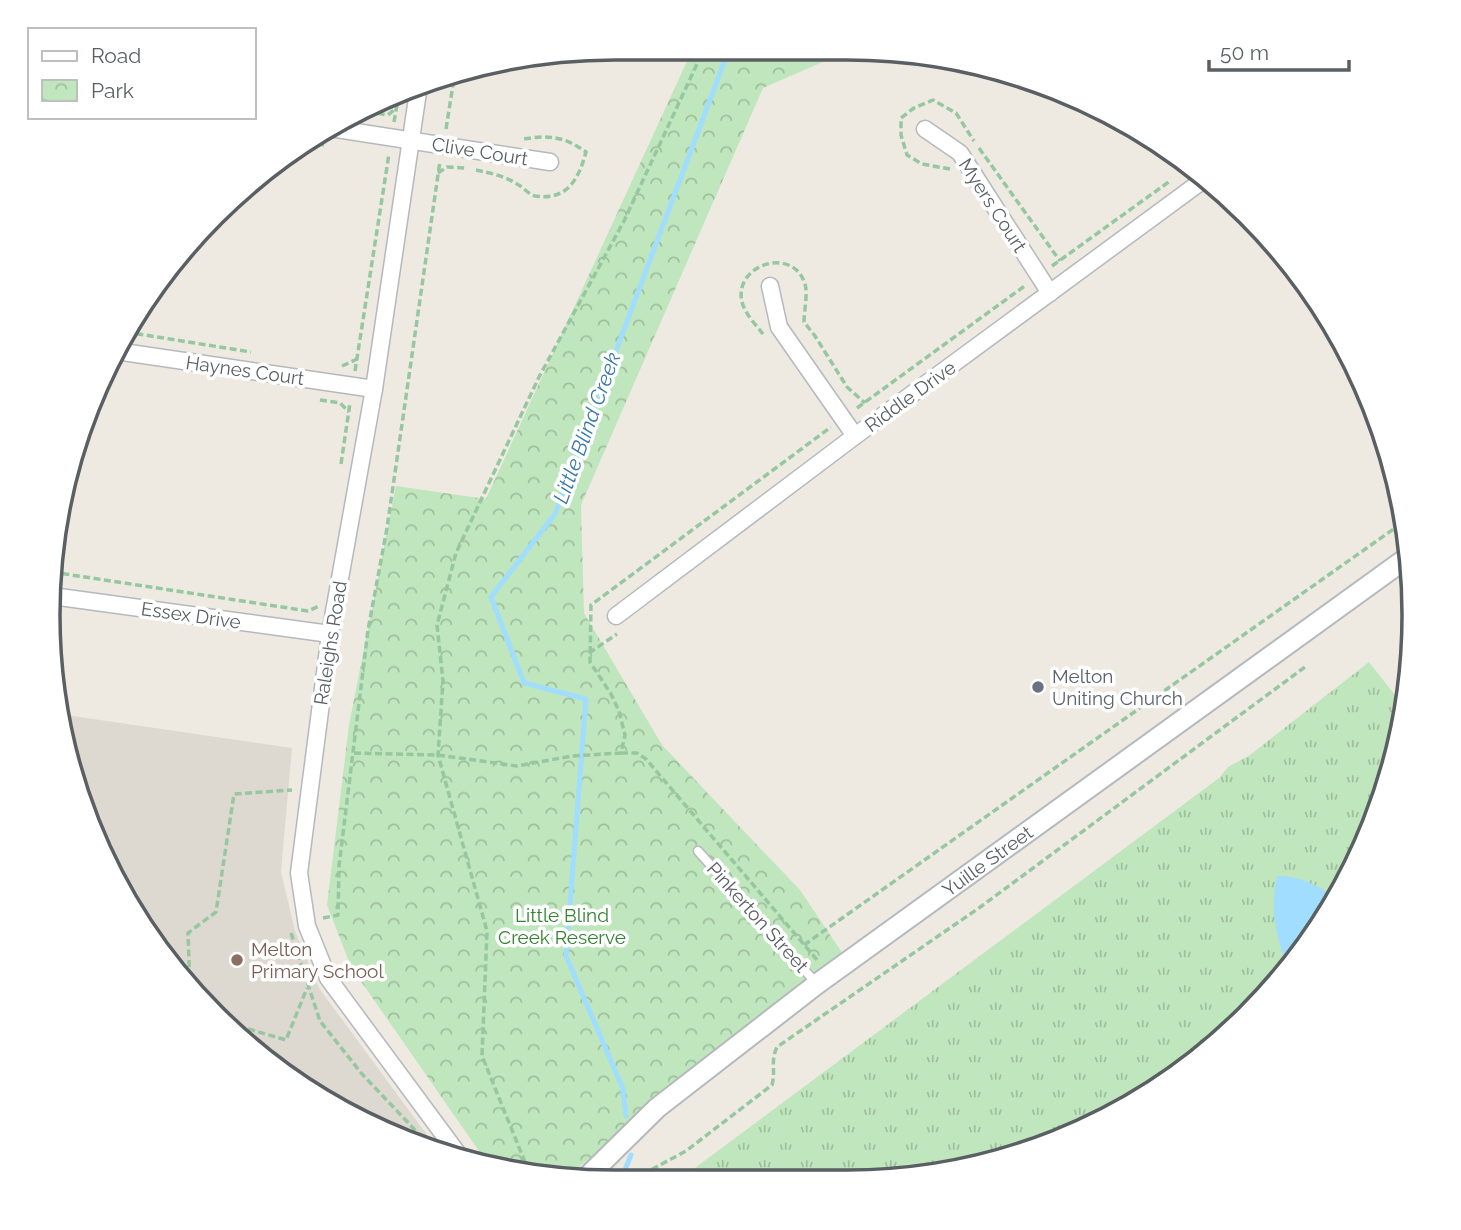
<svg xmlns="http://www.w3.org/2000/svg" width="1461" height="1230" font-family="Raleway,sans-serif">
<style>
.education{fill:#ded9d0}
.grass{fill:url(#grass-tufts)}
.park{fill:url(#park-crowns)}
.water{fill:#a0ddff}
.lines{fill:none;stroke-linecap:round;stroke-linejoin:round}
.stream{stroke:#a0ddff;stroke-width:5}
.service-casing{stroke:#b5b8bd;stroke-width:11}
.minor-casing{stroke:#b5b8bd;stroke-width:19}
.tertiary-casing{stroke:#b5b8bd;stroke-width:23}
.path{stroke:#96c7a0;stroke-width:3.5;stroke-dasharray:7 3.5;stroke-linecap:butt}
.service{stroke:#fff;stroke-width:8}
.minor{stroke:#fff;stroke-width:16}
.tertiary{stroke:#fff;stroke-width:19}
.worship-dot{fill:#6b7280;stroke:#fff;stroke-width:2.5}
.education-dot{fill:#8d6e63;stroke:#fff;stroke-width:2.5}
.labels{text-anchor:middle;stroke-width:7;stroke-linejoin:round;paint-order:stroke}
.street-label{font-size:19px;fill:#5a5f63;stroke:#fff}
.worship-label{font-size:19px;fill:#5b616d;stroke:#fff;text-anchor:start}
.park-label{font-size:19px;fill:#348332;stroke:#fff}
.education-label{font-size:19px;fill:#785e54;stroke:#fff;text-anchor:start}
.water-label{font-size:21px;font-style:italic;fill:#3979aa;stroke:#fff}
.rim{fill:none;stroke:#5a5f63;stroke-width:3.5}
</style>
<defs>
<pattern id="grass-tufts" width="24" height="20" patternUnits="userSpaceOnUse" patternTransform="scale(1.75)"><rect width="24" height="20" fill="#c0e6bd"/><path d="M3 7l-1-3M5 7V3M7 7l1-3M15 17l-1-3M17 17v-4M19 17l1-3" fill="none" stroke="#9fbe9d"/></pattern>
<pattern id="park-crowns" width="20" height="18" patternUnits="userSpaceOnUse" patternTransform="scale(1.75)"><rect width="20" height="18" fill="#c0e6bd"/><path d="M2 6a3 3 0 1 1 6 0M12 15a3 3 0 1 1 6 0" fill="none" stroke="#9fbe9d"/></pattern>
</defs>
<rect width="100%" height="100%" fill="#eeeae2"/>
<!-- education -->
<polygon class="education" points="59,714 292,748 281,872 295,931 319,988 441,1154 433,1153 331,1106 214,1017 143,930 90,832"/>
<!-- grass -->
<polygon class="grass" points="1369,662 1405,708 1403,726 1370,833 1318,931 1247,1017 1161,1087 1063,1140 957,1172 846,1183 676,1182 1219,778 1228,767 1250,755"/>
<!-- park -->
<polygon class="park" points="693,48 848,51 763,88 581,505 584,613 662,745 800,890 843,954 564,1179 488,1164 351,967 327,905 349,725 396,486 486,499"/>
<!-- water -->
<path class="water" d="M 1277,876 C 1300,876 1317,884 1335,898 L 1318,931 L 1287,969 C 1277,934 1269,913 1277,876 Z"/>
<g class="lines">
<!-- stream -->
<g class="stream">
<polyline points="626,1116 623,1089 566,956 586,699 524,683 491,597 555,514 729,49"/>
<polyline points="620,1182 631,1155"/>
</g>
<defs>
<polyline id="service" points="698,851 817,984"/>
<g id="minor">
<polyline points="419,85 374,389 330,634 299,873 307,926 328,978 461,1158"/>
<polyline points="330,128 550,162"/>
<polyline points="925,129 960,153 1050,293"/>
<polyline points="770,286 779,327 855,436"/>
<polyline points="116,351 374,389"/>
<polyline points="52,596 330,634"/>
<polyline points="616,616 855,436 1206,178"/>
</g>
<g id="tertiary">
<path id="s1" d="M 582,1182 L 657,1108 L 817,984 L 1408,557"/>
</g>
</defs>
<!-- service casing -->
<use href="#service" class="service-casing"/>
<!-- minor casing -->
<use href="#minor" class="minor-casing"/>
<!-- tertiary casing -->
<use href="#tertiary" class="tertiary-casing"/>
<!-- path -->
<g class="path">
<polyline points="357,110 388,115 394,110"/>
<polyline points="394,122 397,105"/>
<polyline points="446,129 455,72"/>
<polyline points="309,142 324,145"/>
<polyline points="979,148 1060,261"/>
<polyline points="950,169 922,164 907,155 901,135 901,118 914,108 933,100 956,113 974,141"/>
<path d="M 476,170 C 490,173 505,176 517,184 C 523,187 528,194 535,196 C 568,201 579,178 586,152 C 564,136 549,135 523,139"/>
<polyline points="438,173 447,167 465,168"/>
<polyline points="1052,266 1170,181"/>
<polyline points="126,332 251,352"/>
<path d="M 763,334 C 756,325 745,314 742,302 C 733,265 793,245 805,284 C 808,294 804,311 804,322 L 815,336 L 847,387 L 865,403"/>
<polyline points="342,366 357,359"/>
<polyline points="355,371 389,154"/>
<polyline points="320,400 340,403 349,412"/>
<polyline points="857,408 1026,285"/>
<polyline points="341,464 350,403"/>
<polyline points="52,572 308,611 319,606"/>
<polyline points="589,653 617,634"/>
<polyline points="354,753 438,755 517,766 572,756 621,753 625,735 619,711 611,694 590,662 591,605 831,427"/>
<polyline points="621,753 637,753 646,759 818,961"/>
<polyline points="323,918 338,915 339,866 368,630 387,528 440,161"/>
<polyline points="291,933 320,1021 362,1074 416,1131 430,1151"/>
<polyline points="804,945 1405,521"/>
<polyline points="190,988 188,933 216,912 234,794 292,790"/>
<polyline points="218,1020 286,1040 307,988"/>
<polyline points="529,1172 482,1056 487,931 438,755 443,681 437,625 456,553 539,377 624,221 704,49"/>
<path d="M 635,1182 L 645,1173 L 686,1151 L 772,1085 C 776,1070 770,1062 777,1047 L 979,908 L 1305,667"/>
</g>
<!-- service -->
<use href="#service" class="service"/>
<!-- minor -->
<use href="#minor" class="minor"/>
<!-- tertiary -->
<use href="#tertiary" class="tertiary"/>
</g>
<!-- markers -->
<circle class="worship-dot" cx="1038" cy="687" r="7"/>
<circle class="education-dot" cx="237" cy="960" r="7"/>
<g class="labels">
<!-- street labels -->
<g class="street-label">
<text transform="translate(480 151) rotate(9)" y="7">Clive Court</text>
<text transform="translate(993 205) rotate(57)" y="7">Myers Court</text>
<text transform="translate(245 370) rotate(8)" y="7">Haynes Court</text>
<text transform="translate(910 396) rotate(-36)" y="7">Riddle Drive</text>
<text transform="translate(191 615) rotate(8)" y="7">Essex Drive</text>
<text transform="translate(330 643) rotate(-81)" y="7">Raleighs Road</text>
<text dy="7" stroke="none"><textPath href="#s1" startOffset="518">Yuille Street</textPath></text>
<text transform="translate(758 917) rotate(48)" y="7">Pinkerton Street</text>
</g>
<!-- worship labels -->
<g class="worship-label">
<text x="1052" y="683">Melton<tspan x="1052" dy="22">Uniting Church</tspan></text>
</g>
<!-- park labels -->
<g class="park-label">
<text x="562" y="922">Little Blind<tspan x="562" dy="22">Creek Reserve</tspan></text>
</g>
<!-- education labels -->
<g class="education-label">
<text x="251" y="956">Melton<tspan x="251" dy="22">Primary School</tspan></text>
</g>
<!-- water labels -->
<g class="water-label">
<text transform="translate(587 428) rotate(-70)" y="7">Little Blind Creek</text>
</g>
</g>
<!-- crop -->
<path d="M0 0H1461V1230H0ZM615 60H847A555 555 0 0 1 1402 615V615A555 555 0 0 1 847 1170H615A555 555 0 0 1 60 615V615A555 555 0 0 1 615 60Z" fill="#fff" fill-rule="evenodd"/>
<path class="rim" d="M615 60H847A555 555 0 0 1 1402 615V615A555 555 0 0 1 847 1170H615A555 555 0 0 1 60 615V615A555 555 0 0 1 615 60Z"/>
<!-- legend -->
<rect x="28" y="28" width="228" height="91" fill="#ffffff" stroke="#bdbfc1" stroke-width="2"/>
<rect x="42" y="51" width="35" height="10" fill="#ffffff" stroke="#bdbfc1" stroke-width="2"/>
<text x="91" y="63" font-size="21" fill="#5a5f63">Road</text>
<rect x="42" y="80" width="35" height="21" fill="url(#park-crowns)" stroke="#bdbfc1" stroke-width="2"/>
<text x="91" y="98" font-size="21" fill="#5a5f63">Park</text>
<!-- scale -->
<path d="M1209 60v10h140v-10" fill="none" stroke="#5a5f63" stroke-width="3.5"/>
<text x="1220" y="60" font-size="21" fill="#5a5f63" stroke="#ffffff" stroke-width="5" paint-order="stroke">50 m</text>
</svg>
